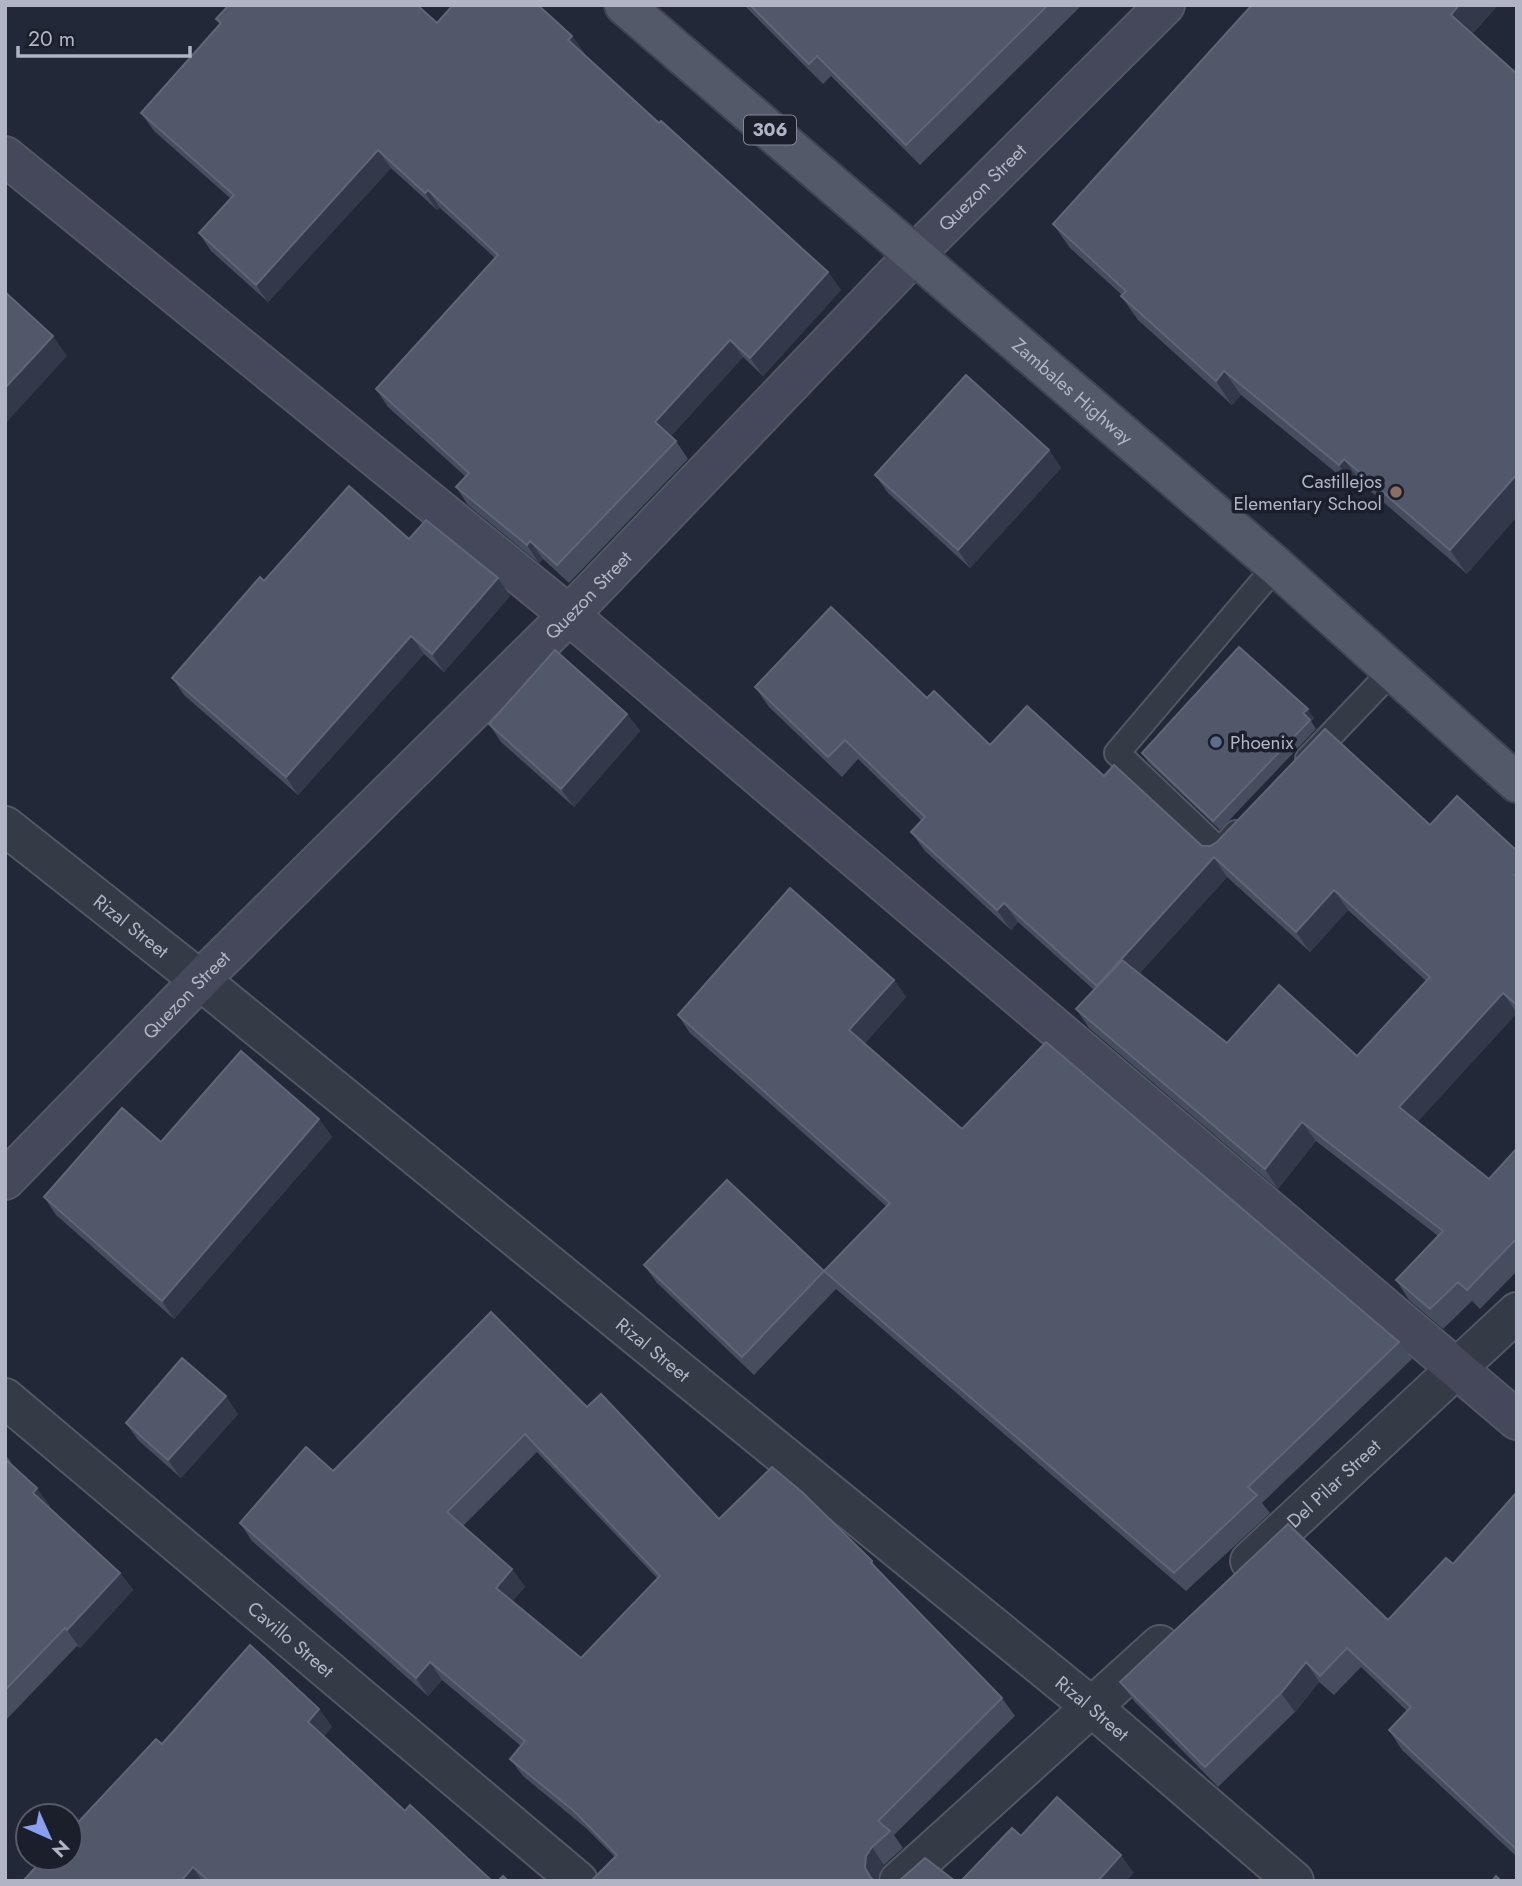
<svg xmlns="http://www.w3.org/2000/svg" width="1522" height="1886" font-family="Jost,sans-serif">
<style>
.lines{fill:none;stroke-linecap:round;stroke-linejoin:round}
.lane-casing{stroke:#535765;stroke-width:28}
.street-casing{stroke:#535765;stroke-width:42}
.secondary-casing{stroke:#535765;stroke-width:42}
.primary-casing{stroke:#3f4351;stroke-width:42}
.lane{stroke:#353a47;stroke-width:24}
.street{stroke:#353a47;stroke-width:38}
.secondary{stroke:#44485a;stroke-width:38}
.primary{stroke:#535968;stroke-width:38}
.wall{fill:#464d5f;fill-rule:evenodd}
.shaded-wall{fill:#33394a}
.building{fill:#51586a;stroke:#606678;stroke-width:2;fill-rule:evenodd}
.education-dot{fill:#8d6e63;stroke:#1b1f2c;stroke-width:2.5}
.service-dot{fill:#5c6f8a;stroke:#1b1f2c;stroke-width:2.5}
.labels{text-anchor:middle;stroke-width:7;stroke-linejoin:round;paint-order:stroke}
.shield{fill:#1b1f2c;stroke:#838796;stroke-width:2}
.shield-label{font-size:18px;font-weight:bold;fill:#b0b4c4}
.street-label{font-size:19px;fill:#b0b4c4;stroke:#1b1f2c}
.poi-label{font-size:19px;fill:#b0b4c4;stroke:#1b1f2c;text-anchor:end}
</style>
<rect width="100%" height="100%" fill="#222837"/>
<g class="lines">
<defs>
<g id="lane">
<polyline points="1308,759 1392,671"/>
<polyline points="1236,833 1220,851 1117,753 1276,566"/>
</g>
<g id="street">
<path id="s1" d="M 5,826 L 200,980 L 1093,1708 L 1294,1881"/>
<path id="s2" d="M 5,1398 L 578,1881"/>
<path id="s3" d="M 1250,1561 L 1517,1312"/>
<polyline points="899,1881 1160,1645"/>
</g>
<g id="secondary">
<polyline points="5,156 569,615 1517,1420"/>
<path id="s4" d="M 5,1180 L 200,980 L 569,615 L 915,254 L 1165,5"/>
</g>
<g id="primary">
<path id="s5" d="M 624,5 L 1276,566 L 1517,783"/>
</g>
</defs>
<!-- lane casing -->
<use href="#lane" class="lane-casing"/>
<!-- street casing -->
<use href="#street" class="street-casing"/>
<!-- secondary casing -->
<use href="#secondary" class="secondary-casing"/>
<!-- primary casing -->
<use href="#primary" class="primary-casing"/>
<!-- lane -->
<use href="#lane" class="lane"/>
<!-- street -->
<use href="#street" class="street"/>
<!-- secondary -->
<use href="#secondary" class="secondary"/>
<!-- primary -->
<use href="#primary" class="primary"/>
</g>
<!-- wall -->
<g class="wall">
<polygon points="744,5 1082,5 920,165 831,76 823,84"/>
<polygon points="1252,5 1498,5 1472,34 1467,574 1361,483 1356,489 1241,395 1232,405 1138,320 1121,296 1122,295 1070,248 1053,224"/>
<polygon points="216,19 437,23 572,36 585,54 584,55 659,123 828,272 841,290 763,376 743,357 671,436 676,441 688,459 569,583 543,559 539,563 468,505 456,487 466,477 388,407 376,389 495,258 440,208 437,210 391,168 268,302 211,251 199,233 230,198 154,131 141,113 220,24"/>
<polygon points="1049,450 1061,468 970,568 888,493 875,475"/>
<polygon points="409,539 498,578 510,596 444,672 424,654 298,795 184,695 172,678 264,581"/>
<path d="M 755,687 L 927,698 L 990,745 L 1104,776 L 1202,846 L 1430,825 L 1517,851 L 1517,1013 L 1417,1122 L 1489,1179 L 1517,1148 L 1517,1271 L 1480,1309 L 1472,1301 L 1443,1329 L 1409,1300 L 1396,1280 L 1438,1236 L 1316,1141 L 1278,1189 L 1089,1028 L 1076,1009 L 1094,990 L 1018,922 L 1011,930 L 925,851 L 911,832 L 922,821 L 858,759 L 842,777 L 769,707 ZM 1227,877 L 1310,952 L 1348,910 L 1426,981 L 1357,1056 L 1227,1043 L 1139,974 Z"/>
<polygon points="627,714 640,731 574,807 501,742 489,724"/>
<polygon points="1314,718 1311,721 1316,729 1220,830 1148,762 1142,753"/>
<polygon points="894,980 906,997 865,1043 962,1129 1399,1342 1412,1359 1262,1503 1270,1513 1186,1591 836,1289 754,1375 657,1283 644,1265 824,1271 887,1207 690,1033 678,1015"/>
<polygon points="319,1119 332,1137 174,1319 56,1215 44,1197"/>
<path d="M 587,1407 L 719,1519 L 872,1561 L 879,1572 L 1002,1698 L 1015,1716 L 894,1835 L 903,1848 L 884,1865 L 879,1874 L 878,1881 L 591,1881 L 615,1857 L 587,1829 L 523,1776 L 510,1759 L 521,1746 L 442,1680 L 428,1696 L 252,1541 L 240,1523 L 333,1471 ZM 537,1452 L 657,1578 L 581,1658 L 512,1601 L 525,1587 L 512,1569 L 463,1526 Z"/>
<polygon points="238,1414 181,1478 138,1440 126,1423"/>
<polygon points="5,1454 11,1462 10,1463 50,1506 49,1507 120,1573 133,1590 80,1648 77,1646 5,1721"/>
<polygon points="1517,1492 1517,1857 1402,1750 1389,1730 1407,1711 1361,1667 1334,1695 1319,1682 1295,1712 1218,1787 1134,1701 1120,1682 1388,1620 1453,1564"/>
<polygon points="319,1709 332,1727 324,1736 405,1811 492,1881 23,1881 162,1744"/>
</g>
<!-- shaded-wall -->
<g class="shaded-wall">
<polygon points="1459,5 1498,5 1467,39 1451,15"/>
<polygon points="572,36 585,54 581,58 568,40"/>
<polygon points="378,150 391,168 268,302 256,285"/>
<polygon points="428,190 440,208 437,210 425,193"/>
<polygon points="828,272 841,290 763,376 750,358"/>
<polygon points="53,336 67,356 5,424 5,388"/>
<polygon points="730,340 743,357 667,440 655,422"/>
<polygon points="1224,371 1241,395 1232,405 1216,381"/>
<polygon points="1049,450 1061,468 970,568 958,550"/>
<polygon points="1344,459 1361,483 1356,489 1339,465"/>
<polygon points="1517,474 1517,517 1467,574 1450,550"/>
<polygon points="530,541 543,559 539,563 527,545"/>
<polygon points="498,578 510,596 444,672 432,654"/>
<polygon points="411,636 424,654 298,795 286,777"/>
<polygon points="1308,709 1314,718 1311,721 1303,713"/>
<polygon points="627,714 640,731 574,807 561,789"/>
<polygon points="1214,857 1227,877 1110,1006 1097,986"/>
<polygon points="1334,890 1348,910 1310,952 1296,932"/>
<polygon points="1004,903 1018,922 1011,930 997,910"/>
<polygon points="894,980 906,997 862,1047 849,1030"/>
<polygon points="1503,993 1517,1013 1413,1127 1399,1107"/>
<polygon points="319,1119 332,1137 174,1319 162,1301"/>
<polygon points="1302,1122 1316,1141 1278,1189 1265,1169"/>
<polygon points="226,1396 238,1414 181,1478 168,1460"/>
<polygon points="37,1488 50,1506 46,1510 33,1493"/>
<polygon points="512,1569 525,1587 508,1606 496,1588"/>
<polygon points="120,1573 133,1590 80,1648 67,1630"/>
<polygon points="430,1662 442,1680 428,1696 416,1678"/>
<polygon points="1306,1662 1319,1682 1295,1712 1281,1693"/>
<polygon points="319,1709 332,1727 321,1740 308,1722"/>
<polygon points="872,1847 884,1865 879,1874 878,1881 872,1881 865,1868 866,1856"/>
<polygon points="1121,1855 1134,1873 1126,1881 1098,1881"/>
<polygon points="193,1867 202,1881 181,1881"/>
</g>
<!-- building -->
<g class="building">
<polygon points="229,5 417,5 437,23 453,5 538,5 572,36 568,40 659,123 661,121 828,272 750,358 730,340 655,422 676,441 557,565 530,541 527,545 456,487 469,473 376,389 498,255 428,190 425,193 378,150 256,285 199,233 234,195 141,113 221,23 216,19"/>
<polygon points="750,5 1048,5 906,145 817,56 809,64"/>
<polygon points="1252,5 1459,5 1451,15 1517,74 1517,474 1450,550 1344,459 1339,465 1224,371 1216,381 1121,296 1126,291 1053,224"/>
<polygon points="5,292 53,336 5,388"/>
<polygon points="966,375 1049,450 958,550 875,475"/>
<polygon points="349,486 409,539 426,520 498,578 432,654 411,636 286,777 172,678 260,577 264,581"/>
<polygon points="831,607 927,698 934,691 990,745 1027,706 1104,776 1114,765 1202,846 1210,846 1217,842 1325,729 1430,825 1457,796 1517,851 1517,873 1515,875 1517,876 1517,1005 1503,993 1399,1107 1489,1179 1517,1148 1517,1238 1467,1290 1458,1282 1430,1309 1396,1280 1443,1231 1302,1122 1265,1169 1076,1009 1122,960 1227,1043 1279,985 1357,1056 1430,977 1334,890 1296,932 1214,857 1097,986 1004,903 997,910 911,832 925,817 845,740 828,757 755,687"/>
<polygon points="1239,647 1308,709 1303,713 1310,720 1213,821 1142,753"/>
<polygon points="555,650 627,714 561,789 489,724"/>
<polygon points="790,888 894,980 849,1030 962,1129 1046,1042 1399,1342 1248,1487 1257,1495 1174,1573 824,1271 890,1203 678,1015"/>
<polygon points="241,1051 319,1119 162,1301 44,1197 122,1108 161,1142"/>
<polygon points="727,1180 824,1271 742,1357 644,1265"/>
<path d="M 491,1312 L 587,1407 L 601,1394 L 719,1519 L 772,1467 L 802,1492 L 872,1561 L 871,1563 L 1002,1698 L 878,1821 L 890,1831 L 872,1847 L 866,1856 L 865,1868 L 871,1878 L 875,1881 L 591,1881 L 617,1855 L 574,1811 L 510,1759 L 525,1741 L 430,1662 L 416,1678 L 240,1523 L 306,1447 L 333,1471 ZM 525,1434 L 660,1576 L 581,1658 L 496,1588 L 512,1569 L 447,1512 Z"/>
<polygon points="182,1358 226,1396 168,1460 126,1423"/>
<polygon points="5,1459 37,1488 33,1493 120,1573 67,1630 65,1628 5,1690"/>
<polygon points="1517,1492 1517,1850 1389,1730 1411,1707 1347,1648 1320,1676 1306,1662 1281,1693 1205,1767 1120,1682 1288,1524 1388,1620 1446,1558 1453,1564"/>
<polygon points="250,1645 319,1709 308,1722 405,1811 410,1805 492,1881 209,1881 193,1867 181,1881 23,1881 44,1858 70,1858 70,1831 156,1739 162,1744"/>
<polygon points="1057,1797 1121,1855 1098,1881 961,1881 1012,1828 1021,1836"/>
<polygon points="925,1858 955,1881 899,1881"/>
<polygon points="503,1876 508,1881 498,1881"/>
<polygon points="1496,1876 1501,1881 1492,1881"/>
</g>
<!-- markers -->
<circle class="education-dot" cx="1396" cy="492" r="7"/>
<circle class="service-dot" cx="1216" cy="742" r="7"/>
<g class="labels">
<!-- shield labels -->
<rect class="shield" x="744" y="115.5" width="52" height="29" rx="5"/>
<g class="shield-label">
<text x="770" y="136">306</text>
</g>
<!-- street labels -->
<g class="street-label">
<text dy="7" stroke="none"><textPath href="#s4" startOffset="1393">Quezon Street</textPath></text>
<text dy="7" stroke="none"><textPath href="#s5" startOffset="592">Zambales Highway</textPath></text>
<text dy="7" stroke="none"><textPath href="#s4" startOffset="826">Quezon Street</textPath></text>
<text dy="7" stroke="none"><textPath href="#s1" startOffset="161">Rizal Street</textPath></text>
<text dy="7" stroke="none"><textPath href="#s4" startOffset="259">Quezon Street</textPath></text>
<text dy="7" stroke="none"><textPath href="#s1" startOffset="833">Rizal Street</textPath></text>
<text dy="7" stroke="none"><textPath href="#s3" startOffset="114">Del Pilar Street</textPath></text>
<text dy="7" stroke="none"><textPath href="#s2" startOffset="374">Cavillo Street</textPath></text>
<text dy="7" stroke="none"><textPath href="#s1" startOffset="1400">Rizal Street</textPath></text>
</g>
<!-- poi labels -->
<g class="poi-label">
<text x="1382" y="488">Castillejos<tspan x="1382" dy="22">Elementary School</tspan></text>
<text x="1230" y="749" text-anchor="start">Phoenix</text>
</g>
</g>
<!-- border -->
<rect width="1522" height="1886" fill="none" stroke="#b0b4c4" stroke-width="14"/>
<!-- north arrow -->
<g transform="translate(49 1837) rotate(135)"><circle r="33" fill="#1b1f2c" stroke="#575b69" stroke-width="2"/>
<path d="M0-5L12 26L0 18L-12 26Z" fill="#899ff0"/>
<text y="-10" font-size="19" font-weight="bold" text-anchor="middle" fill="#b0b4c4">N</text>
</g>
<!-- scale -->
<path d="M18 46v10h172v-10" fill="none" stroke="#b0b4c4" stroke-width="3.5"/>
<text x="28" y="46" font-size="21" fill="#b0b4c4" stroke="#1b1f2c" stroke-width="5" paint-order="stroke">20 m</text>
</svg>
